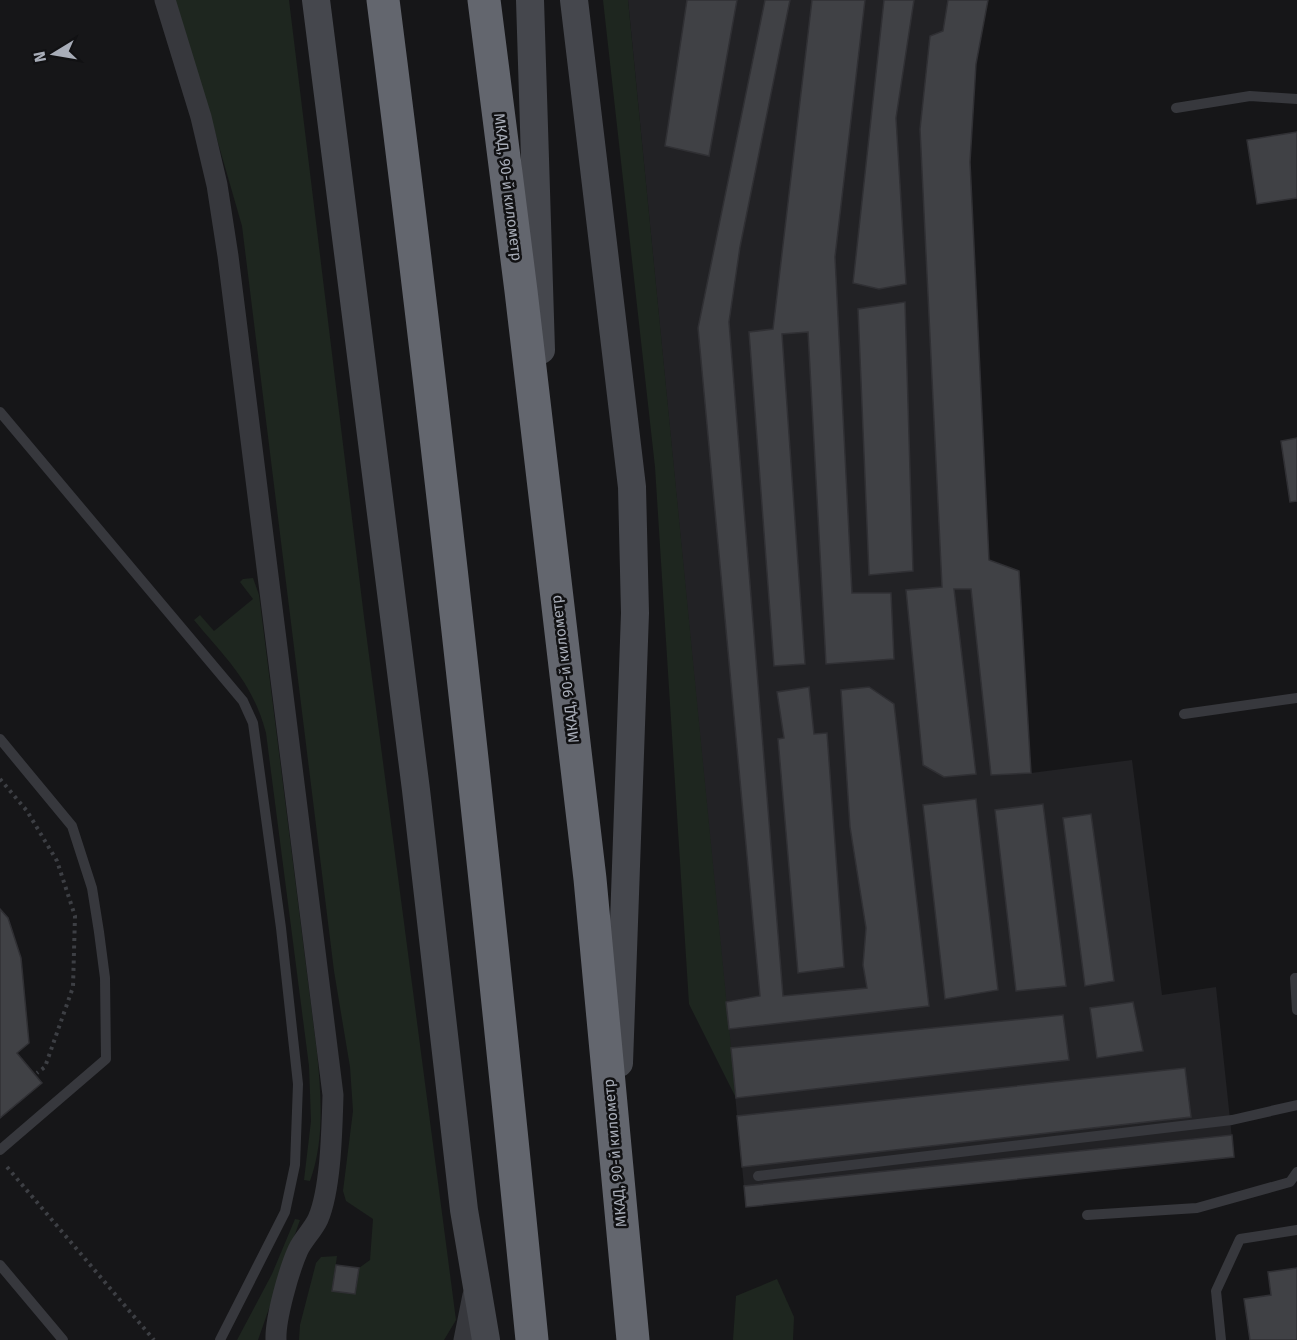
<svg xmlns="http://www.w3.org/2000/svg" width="1297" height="1340" font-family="'Fira Sans',sans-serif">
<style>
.built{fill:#222225}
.green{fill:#1e261f}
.building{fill:#404145;stroke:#303034;stroke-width:1.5}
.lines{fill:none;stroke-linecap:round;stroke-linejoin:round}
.path{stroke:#3d3f44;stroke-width:4;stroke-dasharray:3 4.5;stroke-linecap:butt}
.lane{stroke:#37383d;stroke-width:10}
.street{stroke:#37383d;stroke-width:21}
.secondary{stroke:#45474d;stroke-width:28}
.highway{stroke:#63666e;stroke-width:33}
.labels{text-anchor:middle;stroke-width:5;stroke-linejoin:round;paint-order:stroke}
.street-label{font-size:15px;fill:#a8adb8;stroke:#111113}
</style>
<rect width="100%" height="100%" fill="#161618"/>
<!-- built -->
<polygon class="built" points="628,0 988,0 976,64 970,162 989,560 1019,571 1031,773 1132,760 1162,995 1216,987 1234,1157 746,1207"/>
<!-- green -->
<g class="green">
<polygon points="171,0 289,0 364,617 456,1320 444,1340 299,1340 300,1325 316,1263 321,1257 337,1256 332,1291 355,1294 359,1268 370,1260 373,1219 346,1201 343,1191 353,1111 350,1067 334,971 242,226 208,108"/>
<polygon points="603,0 628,0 736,1098 689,1004 655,467"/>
<path d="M 253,578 L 259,595 L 317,1052 C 321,1095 325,1140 310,1181 L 304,1180 L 311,1121 L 309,1066 L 266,733 C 252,681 227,660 194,620 L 200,615 L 214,631 L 253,599 L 240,582 L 243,579 Z"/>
<polygon points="295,1219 300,1220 258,1340 237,1340 272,1274"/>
<polygon points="777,1279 794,1317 793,1340 733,1340 736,1296"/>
</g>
<!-- building -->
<g class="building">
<polygon points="687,0 737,0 709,156 665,146"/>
<polygon points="765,0 790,0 740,247 729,322 783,996 867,988 863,965 866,928 850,827 841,690 869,687 894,704 929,1006 729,1029 726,1002 760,996 698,328"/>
<polygon points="812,0 865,0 835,257 852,593 891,593 894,659 826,664 808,332 782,334 805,664 774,666 749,332 773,329"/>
<polygon points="884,0 914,0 896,118 906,284 879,289 853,283"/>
<polygon points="948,0 988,0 976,64 970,162 989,560 1019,571 1031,773 991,775 971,589 954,589 976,774 944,777 923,765 906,590 942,587 920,129 930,36 943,31"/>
<polygon points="1297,132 1297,198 1257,204 1247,140"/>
<polygon points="905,302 913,571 869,575 858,309"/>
<polygon points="1297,438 1297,501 1290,502 1281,441"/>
<polygon points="809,687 814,734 827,733 844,967 798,973 778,739 784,738 777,692"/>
<polygon points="976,799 998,990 945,999 923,805"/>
<polygon points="1043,804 1066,986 1016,991 995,810"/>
<polygon points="1091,814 1114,981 1085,986 1063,818"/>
<polygon points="0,909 8,918 21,958 29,1043 17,1053 42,1083 0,1118"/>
<polygon points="1133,1002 1143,1051 1097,1058 1090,1008"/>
<polygon points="1063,1015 1069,1060 736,1098 731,1048"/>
<polygon points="1185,1068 1191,1117 742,1167 737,1116"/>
<polygon points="1232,1135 1234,1157 746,1207 744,1186"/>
<polygon points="336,1265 359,1268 355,1294 332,1291"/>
<polygon points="1297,1268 1297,1340 1250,1340 1244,1299 1271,1295 1268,1272"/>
</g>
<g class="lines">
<!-- path -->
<g class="path">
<polyline points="0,779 27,811 57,861 75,916 73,987 45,1067 37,1073"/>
<polyline points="7,1167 154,1340"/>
</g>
<!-- lane -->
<g class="lane">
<polyline points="1176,108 1250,96 1297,99"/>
<polyline points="0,412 243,701 253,723 281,928 298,1084 295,1165 285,1212 220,1340"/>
<polyline points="1184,714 1297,698"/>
<polyline points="0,739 72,826 92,888 99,932 105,978 106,1059 0,1150"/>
<polyline points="1297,978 1295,978 1297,1010"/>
<polyline points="758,1176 1232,1120 1297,1105"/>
<polyline points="1087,1215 1197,1208 1290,1182 1297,1172"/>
<polyline points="0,1265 63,1340"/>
<polyline points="1221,1340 1216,1291 1240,1239 1297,1230"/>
</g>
<!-- street -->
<g class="street">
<path d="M 165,0 L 201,117 L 217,185 L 228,256 L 333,1095 C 332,1128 331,1189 318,1219 C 313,1230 303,1239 298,1250 C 289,1270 275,1319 276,1340"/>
<polyline points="464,1340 473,1295"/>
</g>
<!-- secondary -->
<g class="secondary">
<polyline points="316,0 416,790 464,1210 486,1340"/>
<polyline points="530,0 541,350"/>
<polyline points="574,0 632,487 635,613 619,1063"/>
</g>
<!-- highway -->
<g class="highway">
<path d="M 383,0 C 440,446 488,893 532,1340"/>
<polyline points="484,0 521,291 590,879 633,1340"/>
</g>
</g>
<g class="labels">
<!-- street labels -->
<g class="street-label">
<text transform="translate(508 187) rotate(83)" y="5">МКАД, 90-й километр</text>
<text transform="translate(565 669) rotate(-97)" y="5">МКАД, 90-й километр</text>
<text transform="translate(615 1153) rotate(-95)" y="5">МКАД, 90-й километр</text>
</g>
</g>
<!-- north arrow -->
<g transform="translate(54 54) rotate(259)" stroke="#111113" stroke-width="4.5" paint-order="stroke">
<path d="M0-4.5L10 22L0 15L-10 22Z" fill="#a8adb8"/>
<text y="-9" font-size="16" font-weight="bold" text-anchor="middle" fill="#a8adb8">N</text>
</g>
</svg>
